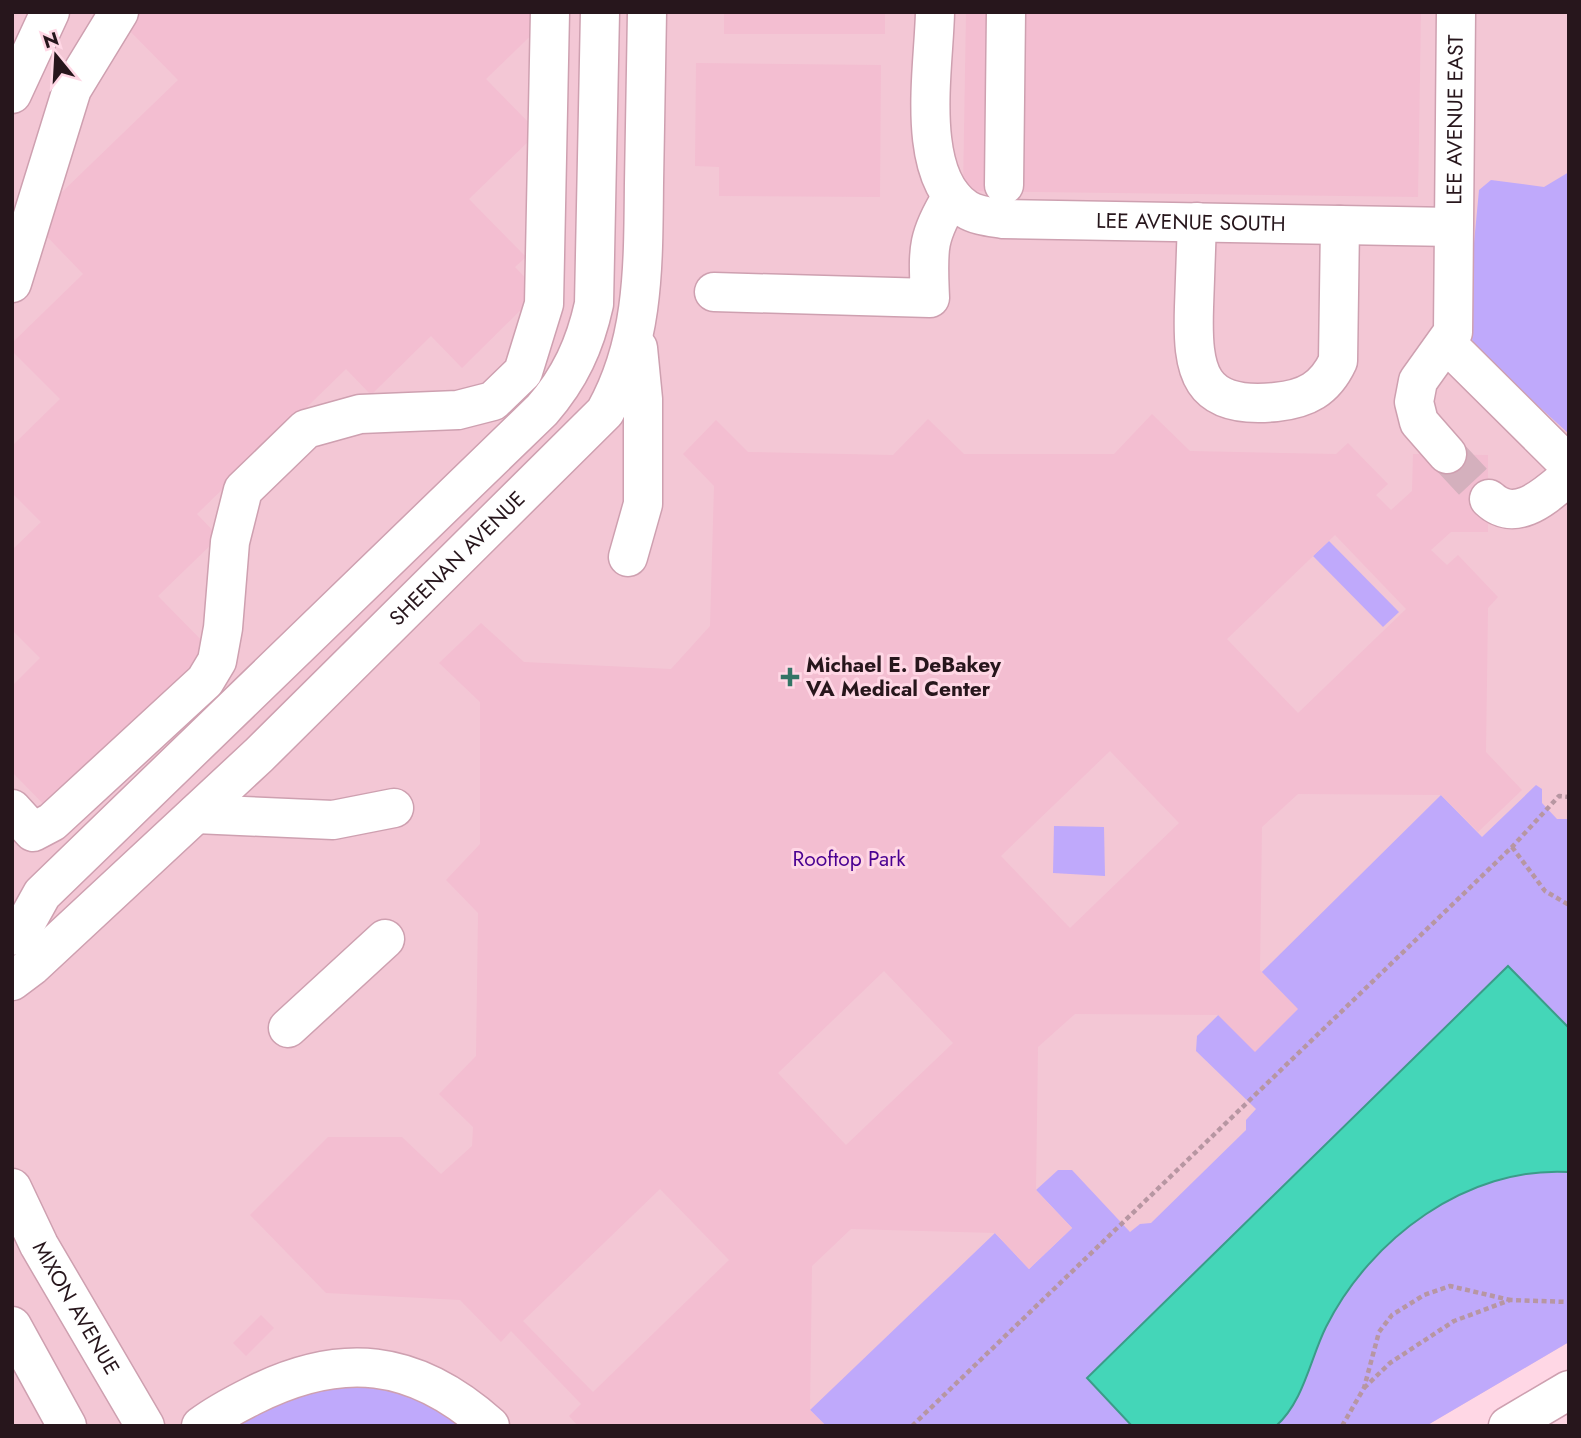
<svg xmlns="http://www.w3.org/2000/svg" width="1581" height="1438" font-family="Jost,sans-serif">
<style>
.built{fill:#f3c7d5}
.green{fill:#bfa9fb}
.water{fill:#44d6b8;stroke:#3b9c89;stroke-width:2}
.building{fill:#f3bed1;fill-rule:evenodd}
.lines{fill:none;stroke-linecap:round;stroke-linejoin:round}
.minor-tunnel{stroke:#d4b0bd;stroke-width:38;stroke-dasharray:38 19;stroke-linecap:butt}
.minor-casing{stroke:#cea0b0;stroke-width:41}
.major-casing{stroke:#cea0b0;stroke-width:41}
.path{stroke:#b796a2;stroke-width:4.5;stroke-dasharray:5 3.5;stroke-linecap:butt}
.minor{stroke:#fff;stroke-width:38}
.major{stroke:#fff;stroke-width:38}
.poi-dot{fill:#327465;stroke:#ffd7e5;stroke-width:2.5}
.labels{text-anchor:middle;stroke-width:6;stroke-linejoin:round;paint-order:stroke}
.street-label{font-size:21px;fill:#27161c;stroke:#ffd7e5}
.poi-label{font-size:21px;font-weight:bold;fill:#27161c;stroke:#ffd7e5;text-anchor:start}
.park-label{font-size:21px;fill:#490091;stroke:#ffd7e5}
</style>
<rect width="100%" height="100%" fill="#ffd7e5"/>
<!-- built -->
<polygon class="built" points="12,12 1569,12 1569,1342 1426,1426 12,1426"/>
<!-- green -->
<g class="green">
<polygon points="1569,172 1569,434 1478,351 1466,328 1479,190 1491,180 1544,187"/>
<polygon points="1329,541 1399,612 1383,627 1313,556"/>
<polygon points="1536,785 1542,789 1542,803 1557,819 1569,819 1569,1342 1426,1426 826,1426 810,1410 995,1233 1029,1269 1072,1228 1036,1190 1058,1170 1072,1170 1130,1232 1140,1224 1151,1223 1246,1130 1246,1120 1256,1109 1196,1051 1197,1036 1441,795 1482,837"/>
<polygon points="1054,826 1104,827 1105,876 1053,873"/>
<polygon points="365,1385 405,1392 466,1426 229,1426 322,1386"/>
</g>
<!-- water -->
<path class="water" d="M 1508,966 L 1569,1028 L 1569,1172 C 1467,1166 1370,1239 1326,1327 C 1310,1359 1304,1401 1276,1426 L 1132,1426 L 1087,1378 Z"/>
<!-- building -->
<g class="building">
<polygon points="131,12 555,12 486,79 538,132 469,199 526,257 515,267 539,292 462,368 431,336 371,395 346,369 197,514 219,537 158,596 217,656 54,815 12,772 12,686 40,658 12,630 12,550 41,522 12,493 12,446 60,399 12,351 12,343 83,274 32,221 178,80 121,22"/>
<rect x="724" y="12" width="161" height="22"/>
<polygon points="966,12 1421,12 1418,197 963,191"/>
<polygon points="696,63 881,65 880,197 719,196 719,167 695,166"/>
<path d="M 1152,414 L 1190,451 L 1336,454 L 1348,443 L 1388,484 L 1376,495 L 1391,510 L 1412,491 L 1413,454 L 1488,455 L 1488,532 L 1451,532 L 1431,550 L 1447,565 L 1458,555 L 1498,597 L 1488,608 L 1486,752 L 1522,790 L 1478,832 L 1441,795 L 1298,794 L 1262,827 L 1260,970 L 1298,1009 L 1255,1052 L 1218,1015 L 1075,1014 L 1038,1047 L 1036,1190 L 1072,1228 L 1029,1269 L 995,1233 L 851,1229 L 812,1266 L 810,1410 L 826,1426 L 578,1426 L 569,1416 L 581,1404 L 511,1331 L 501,1342 L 460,1300 L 326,1293 L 250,1215 L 328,1137 L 402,1137 L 441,1174 L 472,1146 L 473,1127 L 439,1094 L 476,1056 L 478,913 L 446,880 L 480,844 L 480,702 L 439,663 L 481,623 L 524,662 L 671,669 L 710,626 L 714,486 L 683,454 L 716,420 L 748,452 L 893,455 L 928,419 L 964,454 L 1114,454 ZM 1335,535 L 1406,609 L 1298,713 L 1227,639 ZM 1110,751 L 1179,823 L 1070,928 L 1001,856 ZM 884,971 L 953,1043 L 846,1145 L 778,1073 ZM 660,1189 L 729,1260 L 593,1392 L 523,1321 Z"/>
<polygon points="261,1315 274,1328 246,1356 233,1343"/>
</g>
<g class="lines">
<!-- minor-tunnel -->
<polyline class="minor-tunnel" points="1447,454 1489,499"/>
<defs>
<g id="minor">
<path id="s1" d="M 935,12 C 934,67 914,175 966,209 C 977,216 991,217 1003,219 L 1453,227"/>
<polyline points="12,94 50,12"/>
<polyline points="1004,185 1006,12"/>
<path d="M 1197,222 C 1196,250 1195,279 1194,307 C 1192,371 1198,410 1276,402 C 1306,399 1325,389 1338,361 L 1340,225"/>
<polyline points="12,283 72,89 119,12"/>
<path d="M 714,292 L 930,298 C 928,250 926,238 952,196"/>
<polyline points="1447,344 1569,465"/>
<path id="s2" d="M 1447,454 L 1419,422 L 1414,402 L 1418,381 L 1453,332 L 1456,12"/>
<path d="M 1489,499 C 1517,525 1547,494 1569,476"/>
<polyline points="628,557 643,504 643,399 638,348"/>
<polyline points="12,809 33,832 52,822 205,681 217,661 223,628 230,542 243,490 306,429 360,414 458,410 493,401 523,372 544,304 550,12"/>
<polyline points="196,814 333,820 394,808"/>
<path d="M 12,936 L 27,921 L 42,894 L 542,410 C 570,378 585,345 594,304 L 600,12"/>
<path id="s3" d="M 12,981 L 32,966 L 259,755 L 605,412 C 645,340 643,264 644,183 C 645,126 646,69 647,12"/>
<polyline points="288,1028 385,939"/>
<path id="s4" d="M 12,1188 L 39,1245 L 145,1426"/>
<polyline points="12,1326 67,1426"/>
<path d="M 201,1426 C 217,1414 234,1405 252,1396 C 341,1351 414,1358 490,1426"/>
</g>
<polyline id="major" points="1508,1426 1569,1390"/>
</defs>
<!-- minor casing -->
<use href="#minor" class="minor-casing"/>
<!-- major casing -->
<use href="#major" class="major-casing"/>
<!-- path -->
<g class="path">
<polyline points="1512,847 1545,891 1569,905"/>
<polyline points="1364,1388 1390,1363 1454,1321 1510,1300 1569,1302"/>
<polyline points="912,1426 1512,847 1559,796 1569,797"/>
<polyline points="1342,1426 1364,1388 1379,1332 1392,1315 1424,1295 1450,1286 1510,1300"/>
</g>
<!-- minor -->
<use href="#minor" class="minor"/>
<!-- major -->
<use href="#major" class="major"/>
</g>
<!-- markers -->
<path class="poi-dot" d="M786.5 666.5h7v7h7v7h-7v7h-7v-7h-7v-7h7z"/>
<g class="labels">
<!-- street labels -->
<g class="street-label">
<text dy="7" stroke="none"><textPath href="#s2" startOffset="357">LEE AVENUE EAST</textPath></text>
<text dy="7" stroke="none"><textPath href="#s1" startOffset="434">LEE AVENUE SOUTH</textPath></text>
<text dy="7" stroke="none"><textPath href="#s3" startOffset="614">SHEENAN AVENUE</textPath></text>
<text dy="7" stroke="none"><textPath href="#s4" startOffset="136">MIXON AVENUE</textPath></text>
</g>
<!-- poi labels -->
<g class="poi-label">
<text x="806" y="672">Michael E. DeBakey<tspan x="806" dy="24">VA Medical Center</tspan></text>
</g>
<!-- park labels -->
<g class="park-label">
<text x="849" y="866">Rooftop Park</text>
</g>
</g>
<!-- border -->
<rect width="1581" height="1438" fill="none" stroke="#27161c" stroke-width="28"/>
<!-- north arrow -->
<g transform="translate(56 56) rotate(342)" stroke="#ffd7e5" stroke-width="5" paint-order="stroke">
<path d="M0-5L12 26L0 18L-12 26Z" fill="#27161c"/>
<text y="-10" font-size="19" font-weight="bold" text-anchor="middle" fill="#27161c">N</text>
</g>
</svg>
